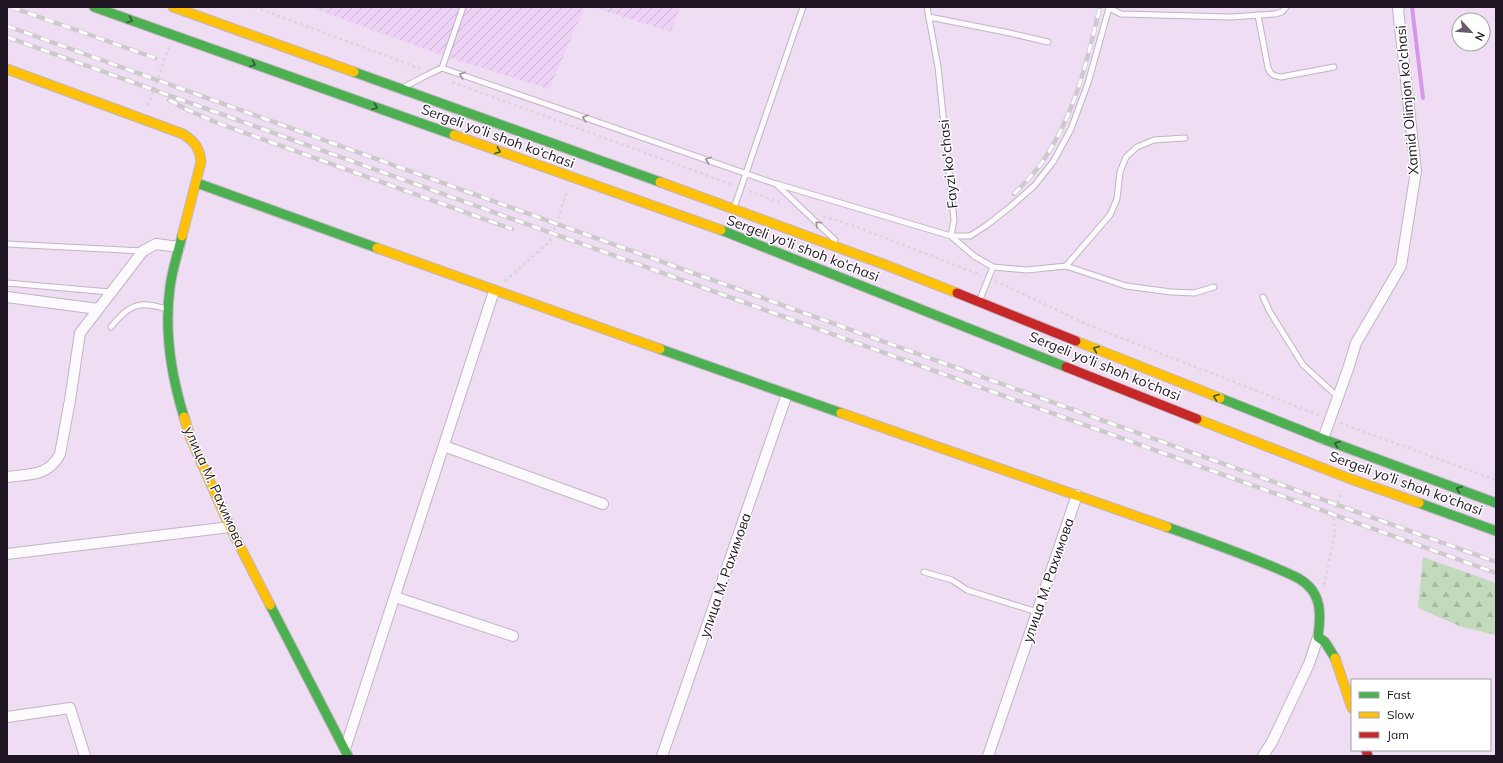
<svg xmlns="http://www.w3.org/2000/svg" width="1503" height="763" font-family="Mulish,sans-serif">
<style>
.industrial{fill:url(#industrial-furrows)}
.forest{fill:url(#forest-firs)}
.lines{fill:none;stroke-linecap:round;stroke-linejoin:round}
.stream{stroke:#d697e6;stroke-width:4}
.lane-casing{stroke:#c1b4c4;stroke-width:7}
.street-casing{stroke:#c1b4c4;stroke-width:12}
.fast-casing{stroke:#c1b4c4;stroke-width:11}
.slow-casing{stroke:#c1b4c4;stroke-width:11}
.jam-casing{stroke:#c1b4c4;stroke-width:11}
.path{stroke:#dad5db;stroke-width:2.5;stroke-dasharray:3 3;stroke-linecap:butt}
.lane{stroke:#fdfafd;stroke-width:5}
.street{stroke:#fdfafd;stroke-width:10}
.fast{stroke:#4caf50;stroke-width:9}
.slow{stroke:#ffc107;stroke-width:9}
.jam{stroke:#c62828;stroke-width:9}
.rail-casing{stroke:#cdc9ce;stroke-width:4.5}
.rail{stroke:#fff;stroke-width:3;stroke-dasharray:9;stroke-linecap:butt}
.oneway{stroke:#335a37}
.oneway2{stroke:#99929a}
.labels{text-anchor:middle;stroke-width:3;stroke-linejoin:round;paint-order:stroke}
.street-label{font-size:14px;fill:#1f1422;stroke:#fff}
</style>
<defs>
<pattern id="industrial-furrows" width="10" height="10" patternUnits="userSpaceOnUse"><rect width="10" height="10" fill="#edd2f5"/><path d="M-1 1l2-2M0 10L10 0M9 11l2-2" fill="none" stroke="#cbb3d2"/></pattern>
<pattern id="forest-firs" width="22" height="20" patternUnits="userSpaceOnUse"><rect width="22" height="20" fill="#c3dabc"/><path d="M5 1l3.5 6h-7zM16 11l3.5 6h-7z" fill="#a7baa1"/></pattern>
</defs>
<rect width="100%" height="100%" fill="#efdef3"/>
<!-- industrial -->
<g class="industrial">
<polygon points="309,7 585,7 549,89 441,55"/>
<polygon points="593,7 680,7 671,32"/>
</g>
<!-- forest -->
<polygon class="forest" points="1423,557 1496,583 1496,635 1462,627 1418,608"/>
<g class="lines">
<!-- stream -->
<polyline class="stream" points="1412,7 1423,98"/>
<defs>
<g id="lane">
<polyline points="927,7 938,67 954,220 951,236 974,256 993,267 1027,270 1066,266 1126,286 1171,292 1194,293 1214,287"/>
<polyline points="1109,7 1109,8 1121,14 1231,17 1275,14 1282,12 1286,7"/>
<path d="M 1258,15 L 1268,68 C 1271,75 1274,76 1281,77 L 1334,67"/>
<polyline points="929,17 1005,32 1048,42"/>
<polyline points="442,68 463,7"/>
<polyline points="406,86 429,74 442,68 776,184 835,240"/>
<polyline points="777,184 951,236 970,236 987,225 1010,207 1034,186 1053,162 1071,129 1088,83 1109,8"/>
<polyline points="734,208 803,7"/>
<polyline points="7,244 143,251"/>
<polyline points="1066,266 1110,215 1117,199 1120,172 1126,157 1137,147 1154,140 1185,138"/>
<polyline points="7,283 110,292"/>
<polyline points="1263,297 1270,312 1303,365 1338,397"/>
<polyline points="980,299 993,267"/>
<path d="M 111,327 C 118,318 129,306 141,305 C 149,304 159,307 167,309"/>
<polyline points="924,572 952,580 967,590 1037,612"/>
</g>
<g id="street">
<polyline points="7,297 98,309"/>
<polyline points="1323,439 1348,369 1356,343 1401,266 1416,171 1398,9 1399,7"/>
<polyline points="444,446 603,504"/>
<path d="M 7,477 C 29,474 48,477 60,454 L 70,400 L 80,333 L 143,251 L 156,244 L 179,247"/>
<polyline points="7,554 230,527"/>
<polyline points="395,597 513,636"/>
<polyline points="7,717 70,708 85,756"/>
<polyline points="345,749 494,291"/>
<polyline points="662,756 787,394"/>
<polyline points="988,756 1077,495"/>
<polyline points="1263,756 1272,742 1309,664 1318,637"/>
</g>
<g id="fast">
<polyline points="94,7 454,135"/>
<polyline points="354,72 660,182"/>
<polyline points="197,183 377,248"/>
<polyline points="721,230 1066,367"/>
<path d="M 182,236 C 178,253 172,270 170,287 C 164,331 171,375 184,417"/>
<polyline points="660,349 841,413"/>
<polyline points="1220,398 1323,439 1496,503"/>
<polyline points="1419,503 1496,531"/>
<path d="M 1167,527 C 1204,540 1240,553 1276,568 C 1289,574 1303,578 1312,590 C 1322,603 1320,621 1318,637 L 1325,642 L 1335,658"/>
<polyline points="270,605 348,756"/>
</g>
<g id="slow">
<polyline points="173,7 354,72"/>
<path d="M 7,69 L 183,134 C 194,141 200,148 201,162 L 182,236"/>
<polyline points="454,135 721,230"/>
<polyline points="660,182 883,264 957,293"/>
<polyline points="377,248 660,349"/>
<polyline points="1076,341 1220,398"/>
<polyline points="841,413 1167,527"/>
<polyline points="184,417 191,439 230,527 270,605"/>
<polyline points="1197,419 1348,478 1419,503"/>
<polyline points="1335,658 1352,708"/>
</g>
<g id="jam">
<polyline points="957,293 1076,341"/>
<polyline points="1066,367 1197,419"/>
<polyline points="1366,750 1368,756"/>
</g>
</defs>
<!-- lane casing -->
<use href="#lane" class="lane-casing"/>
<!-- street casing -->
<use href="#street" class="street-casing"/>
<!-- fast casing -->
<use href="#fast" class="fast-casing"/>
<!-- slow casing -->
<use href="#slow" class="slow-casing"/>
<!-- jam casing -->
<use href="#jam" class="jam-casing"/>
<!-- path -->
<g class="path">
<polyline points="255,7 411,65 420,69"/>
<polyline points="452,82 733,185"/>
<polyline points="148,106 169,47"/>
<polyline points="749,191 782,203"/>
<polyline points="823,216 854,226 981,275"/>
<polyline points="505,281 550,241 568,189"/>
<polyline points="995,281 1091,326 1321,416"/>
<polyline points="1340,423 1496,480"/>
<polyline points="1324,585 1335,532 1333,514 1342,491"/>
</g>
<!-- lane -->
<use href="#lane" class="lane"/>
<!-- street -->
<use href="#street" class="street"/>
<!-- fast -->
<use href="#fast" class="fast"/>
<!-- slow -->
<use href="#slow" class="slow"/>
<!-- jam -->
<use href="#jam" class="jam"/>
<defs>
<g id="rail">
<polyline points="11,7 155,58"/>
<polyline points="7,26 1496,562"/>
<polyline points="7,37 1496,573"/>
<polyline points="169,100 188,110 215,122 512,229"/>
<path d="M 1014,194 C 1023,184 1033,175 1041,164 C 1075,115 1086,64 1100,7"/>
</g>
</defs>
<!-- rail casing -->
<use href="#rail" class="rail-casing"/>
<!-- rail -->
<use href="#rail" class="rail"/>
</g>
<!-- one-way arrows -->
<defs><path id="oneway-chevron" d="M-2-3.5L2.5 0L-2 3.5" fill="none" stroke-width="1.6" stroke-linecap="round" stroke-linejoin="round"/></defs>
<g class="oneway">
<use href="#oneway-chevron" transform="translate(130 20) rotate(20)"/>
<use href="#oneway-chevron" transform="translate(253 64) rotate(20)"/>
<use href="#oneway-chevron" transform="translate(375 107) rotate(20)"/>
<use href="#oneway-chevron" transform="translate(498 151) rotate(20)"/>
<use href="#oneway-chevron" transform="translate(1096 349) rotate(-158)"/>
<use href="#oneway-chevron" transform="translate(1216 397) rotate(-158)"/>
<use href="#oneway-chevron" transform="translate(1337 444) rotate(-160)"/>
<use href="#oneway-chevron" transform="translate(1459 489) rotate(-160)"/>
</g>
<g class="oneway2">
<use href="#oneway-chevron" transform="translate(462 75) rotate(-161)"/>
<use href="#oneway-chevron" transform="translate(585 118) rotate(-161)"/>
<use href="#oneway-chevron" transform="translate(708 160) rotate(-161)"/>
<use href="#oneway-chevron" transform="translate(818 224) rotate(-137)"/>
</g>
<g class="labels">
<!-- street labels -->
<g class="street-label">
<text transform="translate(1407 100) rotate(-95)" y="5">Xamid Olimjon ko'chasi</text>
<text transform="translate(498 136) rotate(20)" y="5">Sergeli yo‘li shoh ko‘chasi</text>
<text transform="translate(948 164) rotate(-96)" y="5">Fayzi ko'chasi</text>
<text transform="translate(803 248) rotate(21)" y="5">Sergeli yo‘li shoh ko‘chasi</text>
<text transform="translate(1105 366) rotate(22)" y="5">Sergeli yo‘li shoh ko‘chasi</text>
<text transform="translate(1406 483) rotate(20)" y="5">Sergeli yo‘li shoh ko‘chasi</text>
<text transform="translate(215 487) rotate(66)" y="5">улица М. Рахимова</text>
<text transform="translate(725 575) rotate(-71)" y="5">улица М. Рахимова</text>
<text transform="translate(1048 580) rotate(-71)" y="5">улица М. Рахимова</text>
</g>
</g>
<!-- border -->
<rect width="1503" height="763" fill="none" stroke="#1f1422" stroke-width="16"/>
<!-- legend -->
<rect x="1351" y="679" width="140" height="72" fill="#ffffff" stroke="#a5a1a7"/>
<rect x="1359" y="692" width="20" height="6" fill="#4caf50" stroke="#a5a1a7"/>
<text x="1387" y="699" font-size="12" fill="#1f1422">Fast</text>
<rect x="1359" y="712" width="20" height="6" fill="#ffc107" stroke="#a5a1a7"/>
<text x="1387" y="719" font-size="12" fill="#1f1422">Slow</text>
<rect x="1359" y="732" width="20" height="6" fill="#c62828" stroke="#a5a1a7"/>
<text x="1387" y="739" font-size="12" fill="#1f1422">Jam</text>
<!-- north arrow -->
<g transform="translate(1471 32) rotate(116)"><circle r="19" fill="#ffffff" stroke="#a5a1a7"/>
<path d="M0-3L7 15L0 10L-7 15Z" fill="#685b6b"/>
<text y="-6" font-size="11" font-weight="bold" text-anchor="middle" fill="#1f1422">N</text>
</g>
</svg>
